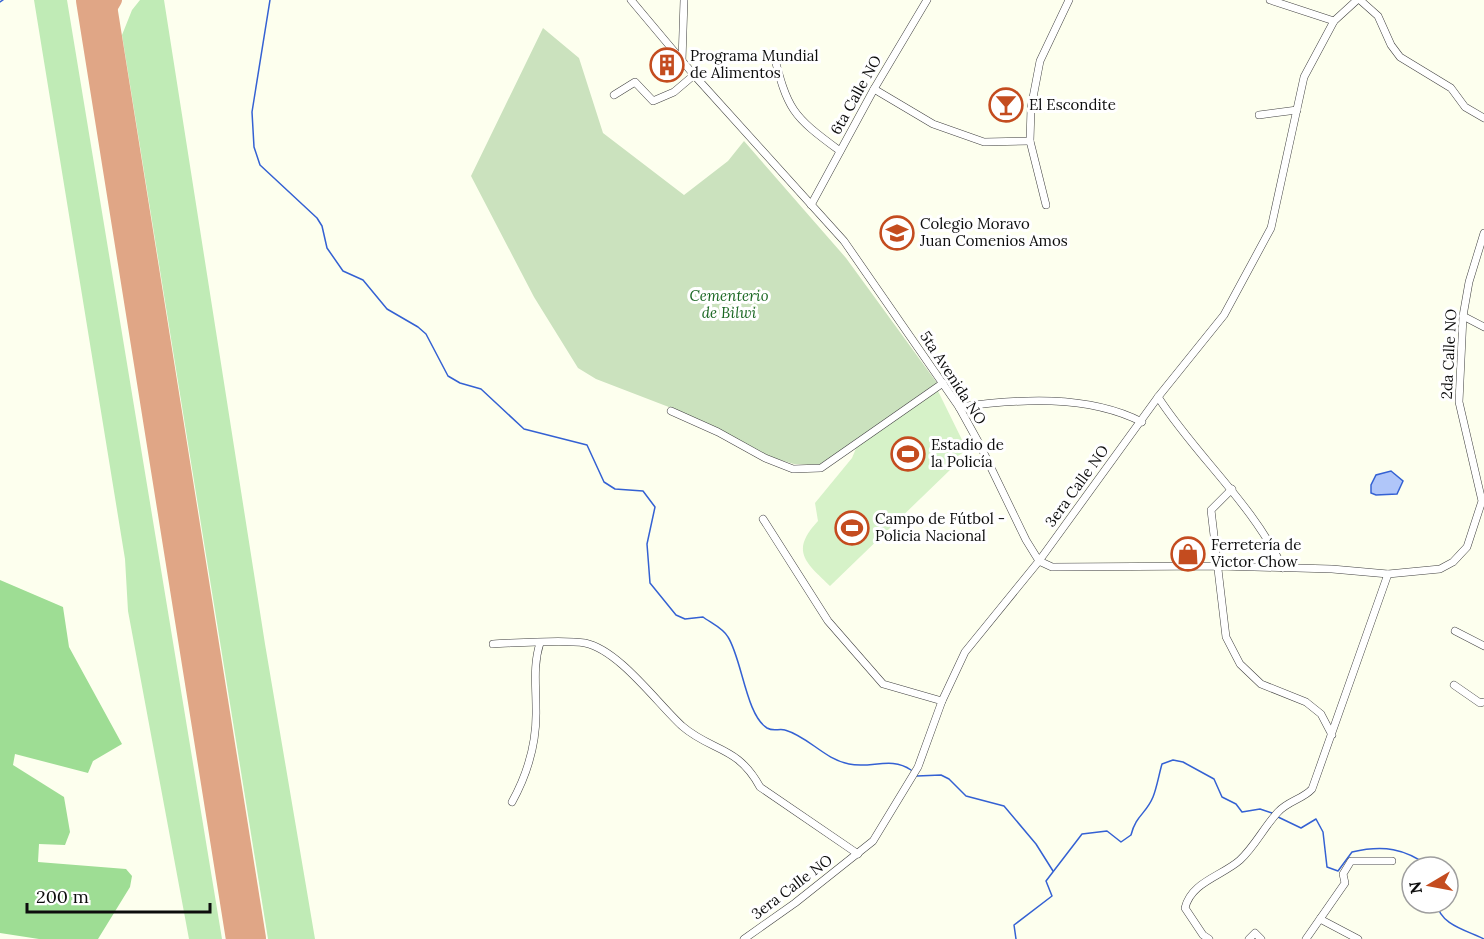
<svg xmlns="http://www.w3.org/2000/svg" width="1484" height="939" font-family="Lora,serif">
<style>
.green{fill:#c0ebb6}
.forest{fill:#9edd94}
.cemetery{fill:#cbe2be}
.pitch{fill:#d6f2c8}
.water{fill:#b0c6f9;stroke:#3461d3;stroke-width:1.5}
.lines{fill:none;stroke-linecap:round;stroke-linejoin:round}
.stream{stroke:#3461d3;stroke-width:1.5}
.taxiway{stroke:#e0a686;stroke-width:16}
.runway{stroke:#e0a686;stroke-width:40}
.street-casing{stroke:#404040;stroke-width:8}
.street{stroke:#fff;stroke-width:7}
.labels{text-anchor:middle;stroke-width:6;stroke-linejoin:round;paint-order:stroke}
.poi-label{font-size:15px;fill:#0d0d0d;stroke:#fff;text-anchor:start}
.street-label{font-size:15px;fill:#0d0d0d;stroke:#fff}
.park-label{font-size:15px;font-style:italic;fill:#1b6823;stroke:#fff}
</style>
<rect width="100%" height="100%" fill="#fdffee"/>
<!-- green -->
<g class="green">
<polygon points="34,0 67,0 222,939 189,939 128,611 125,559"/>
<polygon points="140,0 164,0 265,644 315,939 268,939 122,35 132,10"/>
</g>
<!-- forest -->
<polygon class="forest" points="0,580 63,607 69,647 122,744 93,761 88,773 15,754 13,765 64,797 70,832 65,845 39,844 38,862 126,869 132,876 130,887 98,939 39,939 0,933"/>
<!-- cemetery -->
<polygon class="cemetery" points="543,28 579,58 603,133 684,195 728,161 744,141 846,258 937,383 820,465 794,464 767,456 674,409 596,379 578,368 534,297 471,176"/>
<!-- pitch -->
<path class="pitch" d="M 938,391 L 967,450 L 947,463 L 951,469 L 830,586 C 805,562 790,551 818,521 L 815,503 L 852,458 L 857,446 Z"/>
<!-- water -->
<polygon class="water" points="1391,471 1403,481 1397,494 1376,495 1371,493 1371,485 1376,475"/>
<g class="lines">
<!-- stream -->
<g class="stream">
<path d="M 270,0 L 252,112 L 254,147 L 260,165 L 317,218 L 322,226 L 327,248 L 343,271 L 363,280 L 387,309 L 418,327 L 426,334 L 448,376 L 460,383 L 481,389 L 524,429 L 587,445 L 604,482 L 615,489 L 643,491 L 655,507 L 647,544 L 650,583 L 676,615 L 685,619 L 703,617 C 711,623 723,628 728,637 C 742,659 746,715 767,728 C 774,732 779,728 785,730 C 809,737 824,759 849,764 C 871,769 891,756 911,770"/>
<polyline points="0,2 3,0"/>
<polyline points="917,776 941,775 949,779 966,796 1004,806 1036,844 1053,871"/>
<path d="M 1276,816 L 1301,828 L 1316,819 L 1323,832 L 1327,867 L 1338,871 L 1352,852 C 1383,845 1405,848 1430,867"/>
<path d="M 1437,903 C 1439,925 1469,931 1484,939"/>
<path d="M 1016,939 L 1014,925 L 1052,896 L 1046,881 L 1082,834 L 1107,831 L 1121,842 L 1131,835 C 1136,815 1146,814 1153,797 C 1157,787 1159,774 1162,764 L 1173,760 L 1183,762 L 1214,779 L 1222,797 L 1236,804 L 1242,812 L 1260,809 L 1272,813"/>
</g>
<!-- taxiway -->
<polyline class="taxiway" points="100,24 114,0"/>
<!-- runway -->
<polyline class="runway" points="96,0 246,939"/>
<defs>
<g id="street">
<polyline points="631,0 694,75 844,241 959,407 980,445 1026,540 1039,561 1052,567 1218,566 1332,569 1388,574 1440,569 1453,562 1467,547 1482,501 1459,402 1463,316 1469,282 1484,233"/>
<polyline points="1270,0 1334,21"/>
<polyline points="1360,0 1378,16 1391,45 1400,57 1451,88 1465,107 1484,118"/>
<path d="M 773,52 C 788,110 791,115 840,151"/>
<polyline points="682,61 684,0"/>
<polyline points="874,89 933,124 984,142 1030,141 1031,108 1040,61 1069,0"/>
<polyline points="614,95 635,82 653,101 674,92 694,75"/>
<polyline points="1259,115 1297,110"/>
<polyline points="1030,141 1046,205"/>
<polyline points="811,205 874,89 927,0"/>
<polyline points="1463,316 1484,327"/>
<path d="M 1158,397 C 1197,457 1251,502 1283,568"/>
<path d="M 959,407 C 1018,399 1087,394 1142,422"/>
<polyline points="671,411 718,432 765,458 793,469 821,468 943,383"/>
<polyline points="1232,489 1211,510 1226,637 1240,664 1261,684 1306,702 1321,714 1332,735"/>
<polyline points="763,519 828,621 883,684 942,701"/>
<polyline points="1455,631 1484,646"/>
<path d="M 493,644 C 517,643 563,639 585,643 C 619,650 657,703 682,726 C 712,752 737,745 760,787 L 858,854"/>
<polyline points="1454,685 1480,703 1484,702"/>
<path d="M 512,802 C 528,773 537,741 536,708 C 536,685 533,665 540,643"/>
<polyline points="1320,919 1358,939"/>
<polyline points="744,939 795,903 873,841 918,767 942,701 965,652 1039,561 1158,397 1224,315 1271,228 1304,77 1334,21 1357,0"/>
<path d="M 1209,939 L 1203,935 L 1185,908 C 1191,882 1222,876 1240,860 C 1255,846 1264,827 1278,812 C 1288,801 1303,799 1312,789 L 1388,574"/>
<polyline points="1249,939 1255,933 1261,939"/>
<polyline points="1306,939 1345,883 1343,874 1351,861 1392,861"/>
</g>
</defs>
<!-- street casing -->
<use href="#street" class="street-casing"/>
<!-- street -->
<use href="#street" class="street"/>
</g>
<!-- icons -->
<defs>
<symbol id="building-ring" viewBox="-11 -11 22 22"><circle r="9.5" fill="#fff" stroke="#c44c1f" stroke-width="1.5"/><path d="M-4-6H4V6H1V3H-1V6H-4ZM-2.5-4.3h1.7v1.8h-1.7ZM.8-4.3h1.7v1.8H.8ZM-2.5-1h1.7V.8h-1.7ZM.8-1h1.7V.8H.8Z" fill="#c44c1f"/></symbol>
<symbol id="bar-ring" viewBox="-11 -11 22 22"><circle r="9.5" fill="#fff" stroke="#c44c1f" stroke-width="1.5"/><path d="M-6-5H6L.8 .8V4.5H3.5V6h-7V4.5H-.8V.8Z" fill="#c44c1f"/></symbol>
<symbol id="school-ring" viewBox="-11 -11 22 22"><circle r="9.5" fill="#fff" stroke="#c44c1f" stroke-width="1.5"/><path d="M0-5L7-2L0 1L-7-2ZM-4 1L0 2.5L4 1V4Q0 6-4 4Z" fill="#c44c1f"/></symbol>
<symbol id="stadium-ring" viewBox="-11 -11 22 22"><circle r="9.5" fill="#fff" stroke="#c44c1f" stroke-width="1.5"/><path d="M0-5a6.5 5 0 1 0 0 10a6.5 5 0 1 0 0-10ZM-3.5-1.8h7v3.6h-7Z" fill="#c44c1f"/></symbol>
<symbol id="shop-ring" viewBox="-11 -11 22 22"><circle r="9.5" fill="#fff" stroke="#c44c1f" stroke-width="1.5"/><path d="M-5-2.5h2.3a2.7 3.5 0 0 1 5.4 0H5L5.5 6h-11ZM-1.5-2.5h3a1.5 2.3 0 0 0-3 0Z" fill="#c44c1f"/></symbol>
</defs>
<g fill-rule="evenodd">
<use href="#building-ring" x="648" y="46" width="38" height="38"/>
<use href="#bar-ring" x="987" y="86" width="38" height="38"/>
<use href="#school-ring" x="878" y="214" width="38" height="38"/>
<use href="#stadium-ring" x="889" y="435" width="38" height="38"/>
<use href="#stadium-ring" x="833" y="509" width="38" height="38"/>
<use href="#shop-ring" x="1169" y="535" width="38" height="38"/>
</g>
<g class="labels">
<!-- poi labels -->
<g class="poi-label">
<text x="690" y="61">Programa Mundial<tspan x="690" dy="17">de Alimentos</tspan></text>
<text x="1029" y="110">El Escondite</text>
<text x="920" y="229">Colegio Moravo<tspan x="920" dy="17">Juan Comenios Amos</tspan></text>
<text x="931" y="450">Estadio de<tspan x="931" dy="17">la Policía</tspan></text>
<text x="875" y="524">Campo de Fútbol -<tspan x="875" dy="17">Policia Nacional</tspan></text>
<text x="1211" y="550">Ferretería de<tspan x="1211" dy="17">Victor Chow</tspan></text>
</g>
<!-- street labels -->
<g class="street-label">
<text transform="translate(856 95) rotate(-61)" y="5">6ta Calle NO</text>
<text transform="translate(1449 354) rotate(-87)" y="5">2da Calle NO</text>
<text transform="translate(953 378) rotate(57)" y="5">5ta Avenida NO</text>
<text transform="translate(1077 486) rotate(-54)" y="5">3era Calle NO</text>
<text transform="translate(792 887) rotate(-37)" y="5">3era Calle NO</text>
</g>
<!-- park labels -->
<g class="park-label">
<text x="729" y="301">Cementerio<tspan x="729" dy="17">de Bilwi</tspan></text>
</g>
</g>
<!-- north arrow -->
<g transform="translate(1430 885) rotate(260)"><circle r="28" fill="#ffffff" stroke="#9e9e9e" stroke-width="1.5"/>
<path d="M0-4.5L10 22L0 15L-10 22Z" fill="#c44c1f"/>
<text y="-9" font-size="16" font-weight="bold" text-anchor="middle" fill="#0d0d0d">N</text>
</g>
<!-- scale -->
<path d="M27 903v9h183v-9" fill="none" stroke="#0d0d0d" stroke-width="3"/>
<text x="36" y="903" font-size="18" fill="#0d0d0d" stroke="#ffffff" stroke-width="4.5" paint-order="stroke">200 m</text>
</svg>
